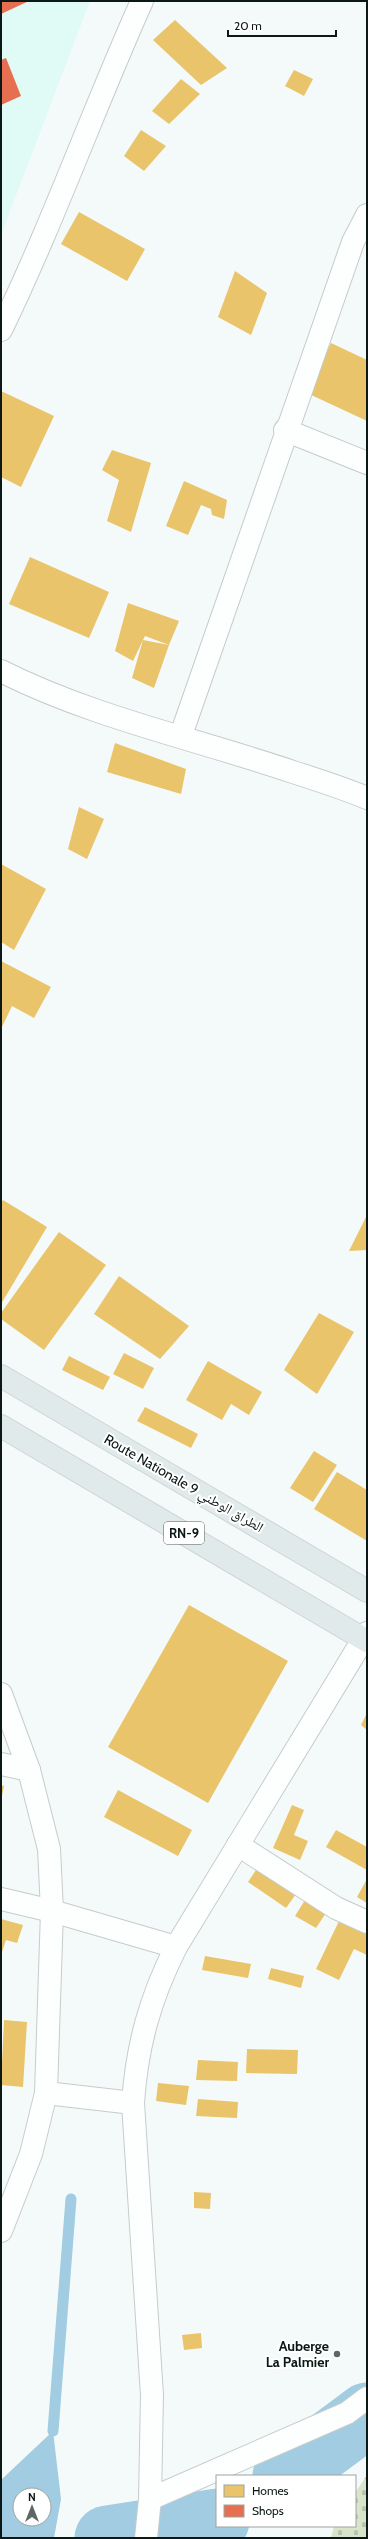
<svg xmlns="http://www.w3.org/2000/svg" width="368" height="2539" font-family="Cabin,'Noto Naskh Arabic',sans-serif">
<style>
.built{fill:#e0fbf5}
.cemetery{fill:url(#cemetery-stones)}
.water{fill:#a1cce2;fill-rule:evenodd}
.homes{fill:#e9c46a}
.shops{fill:#e76f51}
.lines{fill:none;stroke-linecap:round;stroke-linejoin:round}
.stream{stroke:#a1cce2;stroke-width:11}
.river{stroke:#a1cce2;stroke-width:65}
.minor-casing{stroke:#c4cdcb;stroke-width:24}
.major-casing{stroke:#cfd4d2;stroke-width:24}
.minor{stroke:#fdfefe;stroke-width:22}
.major{stroke:#e0eaeb;stroke-width:22}
.poi-dot{fill:#5d6765;stroke:#fff;stroke-width:1.5}
.labels{text-anchor:middle;stroke-width:4;stroke-linejoin:round;paint-order:stroke}
.shield{fill:#fff;stroke:#545d5b;stroke-width:1}
.shield-label{font-size:13px;font-weight:bold;fill:#0b1815}
.street-label{font-size:14px;fill:#0b1815;stroke:#fff}
.poi-label{font-size:14px;font-weight:bold;fill:#0b1815;stroke:#fff;text-anchor:end}
</style>
<defs>
<pattern id="cemetery-stones" width="16" height="16" patternUnits="userSpaceOnUse"><rect width="16" height="16" fill="#d8e5cb"/><path d="M2 7V4a2 2 0 0 1 4 0v3zM10 15v-3a2 2 0 0 1 4 0v3z" fill="#b8c4ad"/></pattern>
</defs>
<rect width="100%" height="100%" fill="#f4faf9"/>
<!-- built -->
<polygon class="built" points="1,1 90,1 1,235"/>
<!-- cemetery -->
<polygon class="cemetery" points="367,2475 367,2538 331,2538 334,2526 355,2526 355,2493"/>
<!-- water -->
<path class="water" d="M 53,2431 L 61,2499 L 54,2538 L 1,2538 L 1,2480 ZM 20,2495 L 44,2495 L 44,2519 L 20,2519 Z"/>
<!-- homes -->
<g class="homes">
<polygon points="175,20 227,68 201,85 153,40"/>
<polygon points="294,70 313,79 304,96 285,86"/>
<polygon points="181,79 200,94 169,124 152,111"/>
<polygon points="141,130 166,146 144,171 124,156"/>
<polygon points="79,212 145,249 127,281 61,244"/>
<polygon points="235,271 267,293 251,335 218,317"/>
<polygon points="331,343 367,360 367,421 307,393"/>
<polygon points="1,391 54,416 21,487 1,477"/>
<polygon points="112,450 151,463 131,532 107,521 119,480 102,470"/>
<polygon points="184,481 227,500 224,519 212,515 211,509 201,505 188,535 166,526"/>
<polygon points="30,557 109,592 89,638 9,604"/>
<polygon points="128,603 179,621 169,645 145,636 143,640 169,645 154,688 132,678 143,640 133,661 115,651"/>
<polygon points="115,743 186,769 181,794 107,772"/>
<polygon points="79,807 104,819 87,859 68,849"/>
<polygon points="1,864 46,889 14,950 1,942"/>
<polygon points="1,961 51,987 34,1018 12,1006 1,1029"/>
<polygon points="3,1200 47,1227 1,1304 1,1203"/>
<polygon points="367,1215 367,1250 349,1251"/>
<polygon points="59,1232 106,1265 44,1350 1,1319 1,1313"/>
<polygon points="119,1276 189,1326 160,1359 94,1314"/>
<polygon points="319,1313 354,1332 317,1394 284,1370"/>
<polygon points="124,1353 154,1368 143,1389 113,1374"/>
<polygon points="69,1356 110,1377 103,1390 62,1370"/>
<polygon points="208,1361 262,1392 249,1415 231,1404 222,1420 186,1400"/>
<polygon points="145,1407 198,1434 191,1448 137,1421"/>
<polygon points="314,1451 337,1465 313,1502 290,1488"/>
<polygon points="337,1472 367,1490 367,1541 314,1509"/>
<polygon points="189,1605 288,1661 208,1803 108,1747"/>
<polygon points="367,1713 367,1730 361,1725"/>
<polygon points="1,1785 4,1786 2,1796 1,1796"/>
<polygon points="118,1790 192,1830 178,1856 104,1817"/>
<polygon points="292,1805 304,1810 294,1835 308,1841 300,1860 273,1848"/>
<polygon points="336,1830 367,1847 367,1870 326,1847"/>
<polygon points="258,1867 296,1894 286,1908 248,1882"/>
<polygon points="367,1879 367,1903 357,1897"/>
<polygon points="305,1900 326,1913 316,1928 295,1916"/>
<polygon points="1,1919 23,1925 17,1943 6,1940 1,1955"/>
<polygon points="339,1921 367,1934 367,1955 354,1949 339,1980 316,1969"/>
<polygon points="205,1956 251,1964 248,1978 202,1970"/>
<polygon points="271,1968 304,1976 301,1988 268,1979"/>
<polygon points="4,2020 27,2022 23,2087 1,2085"/>
<polygon points="247,2049 298,2050 297,2074 246,2073"/>
<polygon points="198,2060 238,2062 237,2081 196,2080"/>
<polygon points="158,2083 189,2086 186,2105 156,2101"/>
<polygon points="198,2099 238,2102 237,2118 196,2116"/>
<polygon points="194,2192 211,2193 210,2209 194,2208"/>
<polygon points="201,2333 202,2348 184,2350 182,2335"/>
</g>
<!-- shops -->
<g class="shops">
<polygon points="1,1 29,1 1,14"/>
<polygon points="6,58 21,96 1,105 1,60"/>
</g>
<g class="lines">
<!-- stream -->
<polyline class="stream" points="53,2431 71,2199"/>
<!-- river -->
<g class="river">
<polyline points="285,2476 367,2415"/>
<polyline points="107,2538 217,2521"/>
</g>
<defs>
<g id="minor">
<path d="M 1,330 C 53,223 93,110 142,1"/>
<polyline points="285,430 367,463"/>
<path d="M 1,671 C 92,717 196,739 293,772 C 318,780 343,788 367,798"/>
<polyline points="181,735 353,242 367,215"/>
<polyline points="1,1694 29,1770 49,1849 52,1911 46,2093 31,2154 1,2231"/>
<polyline points="1,1764 29,1770"/>
<polyline points="238,1845 336,1908 367,1922"/>
<polyline points="1,1899 52,1911 176,1947"/>
<polyline points="46,2093 133,2103"/>
<polyline points="150,2499 347,2413 367,2398"/>
<path d="M 146,2538 L 150,2499 L 152,2395 L 133,2103 C 137,2045 150,1999 176,1947 L 367,1633"/>
</g>
<g id="major">
<polyline points="1,1376 367,1591"/>
<polyline points="1,1426 367,1641"/>
</g>
</defs>
<!-- minor casing -->
<use href="#minor" class="minor-casing"/>
<!-- major casing -->
<use href="#major" class="major-casing"/>
<!-- minor -->
<use href="#minor" class="minor"/>
<!-- major -->
<use href="#major" class="major"/>
</g>
<!-- markers -->
<circle class="poi-dot" cx="337" cy="2354" r="4"/>
<g class="labels">
<!-- shield labels -->
<rect class="shield" x="164" y="1522" width="40" height="22" rx="3"/>
<g class="shield-label">
<text x="184" y="1538">RN-9</text>
</g>
<!-- street labels -->
<g class="street-label">
<text transform="translate(184 1483) rotate(30)" y="5">Route Nationale الطراق الوطني 9</text>
</g>
<!-- poi labels -->
<g class="poi-label">
<text x="329" y="2351">Auberge<tspan x="329" dy="16">La Palmier</tspan></text>
</g>
</g>
<!-- border -->
<rect width="368" height="2539" fill="none" stroke="#0b1815" stroke-width="4"/>
<!-- legend -->
<rect x="216" y="2475" width="140" height="52" fill="#ffffff" stroke="#9da3a1"/>
<rect x="224" y="2485" width="20" height="12" fill="#e9c46a" stroke="#9da3a1"/>
<text x="252" y="2495" font-size="12" fill="#0b1815">Homes</text>
<rect x="224" y="2505" width="20" height="12" fill="#e76f51" stroke="#9da3a1"/>
<text x="252" y="2515" font-size="12" fill="#0b1815">Shops</text>
<!-- north arrow -->
<g transform="translate(32 2507)"><circle r="19" fill="#ffffff" stroke="#9da3a1"/>
<path d="M0-3L7 15L0 10L-7 15Z" fill="#5d6765"/>
<text y="-6" font-size="11" font-weight="bold" text-anchor="middle" fill="#0b1815">N</text>
</g>
<!-- scale -->
<path d="M228 30v6h108v-6" fill="none" stroke="#0b1815" stroke-width="2"/>
<text x="234" y="30" font-size="12" fill="#0b1815" stroke="#ffffff" stroke-width="3" paint-order="stroke">20 m</text>
</svg>
